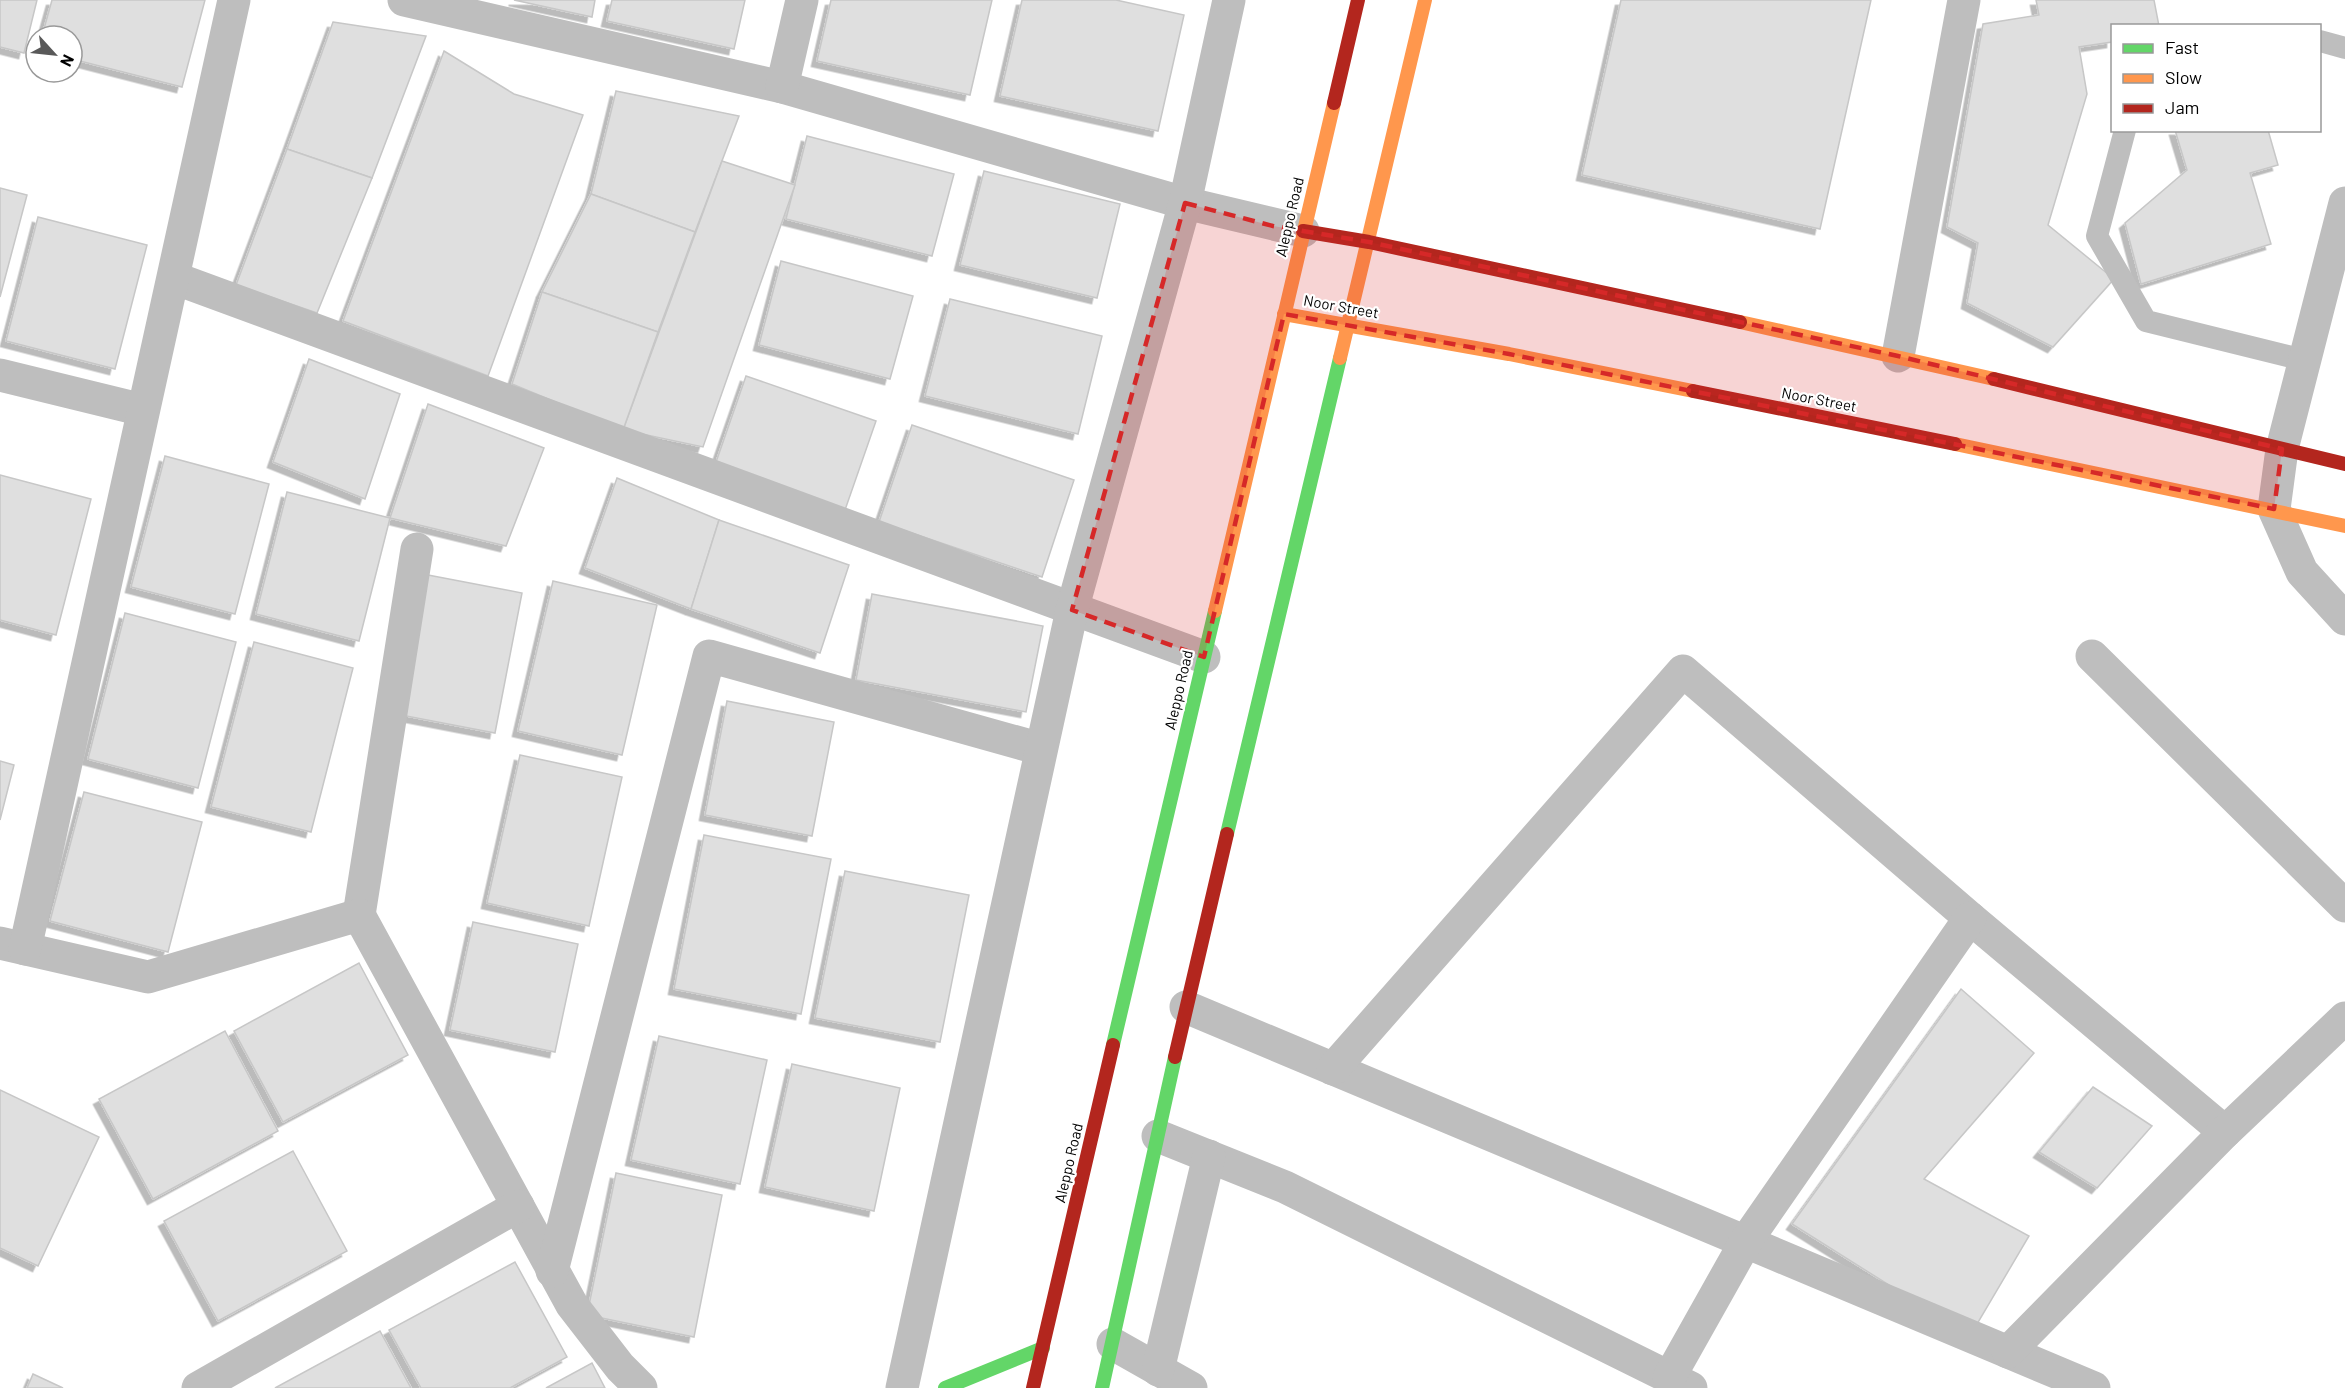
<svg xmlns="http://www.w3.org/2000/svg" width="2345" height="1388" font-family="Barlow,sans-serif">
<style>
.building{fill:#dfdfdf;stroke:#c7c7c7;stroke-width:1.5;filter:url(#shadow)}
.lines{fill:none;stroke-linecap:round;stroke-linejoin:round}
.lane{stroke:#bebebe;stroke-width:22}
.street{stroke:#bebebe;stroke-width:33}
.fast{stroke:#63d668;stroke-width:14}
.slow{stroke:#ff974d;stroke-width:14}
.jam{stroke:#b3261e;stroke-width:14}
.marked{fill:#d62828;fill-opacity:0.2;stroke:#d62828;stroke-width:4.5;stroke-dasharray:12 8;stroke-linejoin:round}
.labels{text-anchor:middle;stroke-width:4.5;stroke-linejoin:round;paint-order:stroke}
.street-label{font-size:15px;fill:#000;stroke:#fff}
</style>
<defs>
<filter id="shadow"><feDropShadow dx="-5.5" dy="5.5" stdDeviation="0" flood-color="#0004"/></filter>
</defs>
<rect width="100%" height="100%" fill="#fff"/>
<!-- building -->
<g class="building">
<polygon points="0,0 37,0 24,53 0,47"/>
<polygon points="52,0 205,0 182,87 72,59 72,36 42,36"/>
<polygon points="514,0 595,0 592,17"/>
<polygon points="612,0 745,0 734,49 607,21"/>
<polygon points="831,0 992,0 970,95 817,61"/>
<polygon points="1022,0 1116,0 1184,15 1158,131 1000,96"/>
<polygon points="1621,0 1871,0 1820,229 1582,175"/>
<polygon points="2036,0 2154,0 2159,26 2112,26 2112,42 2079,47 2087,94 2048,225 2114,279 2053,347 1967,303 1978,243 1947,227 1983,24 2039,15"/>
<polygon points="333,22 426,36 372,178 287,149"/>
<polygon points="444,51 514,94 583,115 488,376 343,321"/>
<polygon points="616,91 739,116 695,232 591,194"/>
<polygon points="2175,130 2268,130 2278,165 2250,173 2271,244 2141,284 2125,223 2187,170"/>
<polygon points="807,136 954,174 932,256 786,219"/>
<polygon points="287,149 372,178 317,313 236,285"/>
<polygon points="722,161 795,185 703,447 623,430"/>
<polygon points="984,171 1120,204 1097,298 960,265"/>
<polygon points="0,188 27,195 0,297"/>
<polygon points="591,194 695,232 658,332 542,292"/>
<polygon points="38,217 147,245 115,369 6,341"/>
<polygon points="781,261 913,296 890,379 759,345"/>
<polygon points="542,292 658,332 623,430 512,384"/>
<polygon points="950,299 1102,336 1078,434 925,396"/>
<polygon points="309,359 400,394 365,499 273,462"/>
<polygon points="746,376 876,421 845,510 715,465"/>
<polygon points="428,404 544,448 506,546 390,518"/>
<polygon points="912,425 1074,480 1042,577 879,522"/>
<polygon points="165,456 269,484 235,614 131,587"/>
<polygon points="0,475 91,499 56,635 0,620"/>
<polygon points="617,478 719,520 691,609 585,568"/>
<polygon points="287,492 390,518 359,641 256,614"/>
<polygon points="719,520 849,565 820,653 691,609"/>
<polygon points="428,575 522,593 495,733 401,715"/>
<polygon points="553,581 657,605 622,755 518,731"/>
<polygon points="872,594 1043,626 1026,712 856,680"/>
<polygon points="125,613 236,642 198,788 88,759"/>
<polygon points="254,642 353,668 311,832 211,807"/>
<polygon points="727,701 834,722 812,836 705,815"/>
<polygon points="520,755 622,777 589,926 487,903"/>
<polygon points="0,761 14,765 0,820"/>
<polygon points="84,792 202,822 168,952 50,921"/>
<polygon points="704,835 831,859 801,1014 674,989"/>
<polygon points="845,871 969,895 940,1042 815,1018"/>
<polygon points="473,922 578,944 555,1052 450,1030"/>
<polygon points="359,963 408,1055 283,1122 234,1031"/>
<polygon points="1961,989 2034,1053 1924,1179 2029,1236 1970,1336 1792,1224"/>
<polygon points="225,1031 278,1131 153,1199 99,1099"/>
<polygon points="659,1036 767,1060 740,1184 631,1160"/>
<polygon points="792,1064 900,1088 874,1211 765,1187"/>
<polygon points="2093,1087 2152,1126 2097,1188 2039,1152"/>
<polygon points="0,1090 99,1137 38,1266 0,1248"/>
<polygon points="293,1151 347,1251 218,1321 164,1221"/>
<polygon points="616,1173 722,1195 694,1337 587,1315"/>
<polygon points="515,1262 567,1357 510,1388 421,1388 389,1330"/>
<polygon points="380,1331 411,1388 275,1388"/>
<polygon points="592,1363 605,1388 546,1388"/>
<polygon points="33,1374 63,1388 27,1388"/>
</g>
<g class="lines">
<!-- lane -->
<g class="lane">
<polyline points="2320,41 2345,48"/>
<polyline points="2125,130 2097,236 2146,321 2304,360"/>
</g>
<!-- street -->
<g class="street">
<polyline points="404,0 782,87 1185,203 1303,231"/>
<polyline points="782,87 802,0"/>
<polyline points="2345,203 2282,449 2274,509 2302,572 2345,619"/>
<polyline points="174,278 1204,657"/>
<polyline points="1898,356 1964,0"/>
<polyline points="0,375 143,410"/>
<polyline points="2092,656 2345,906"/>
<polyline points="359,915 417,549"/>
<polyline points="0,943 148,977 359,915 572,1305 620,1367 641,1388"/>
<polyline points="25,949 234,0"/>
<polyline points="1186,1007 2094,1388"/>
<polyline points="1333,1069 1683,671 1970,918 2225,1132"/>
<polyline points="1158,1136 1285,1187 1691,1388"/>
<polyline points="552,1271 709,656 1041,749"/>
<polyline points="1113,1344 1191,1388"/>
<polyline points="2008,1352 2225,1132 2345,1018"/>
<polyline points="1158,1370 1209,1156"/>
<polyline points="1669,1378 1746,1241 1970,918"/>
<polyline points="198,1388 518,1206"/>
<polyline points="902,1388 1072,610 1185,203 1229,0"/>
</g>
<!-- fast -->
<g class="fast">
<polyline points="1227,834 1340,358"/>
<polyline points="1113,1045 1215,611"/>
<polyline points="945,1388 1043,1348"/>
<polyline points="1102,1388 1175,1057"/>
</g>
<!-- slow -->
<g class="slow">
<polyline points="1284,314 1509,354 1693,391"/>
<polyline points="1740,322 1994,379"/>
<polyline points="1340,358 1425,0"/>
<polyline points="1955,444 2345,526"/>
<polyline points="1215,611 1334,103"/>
</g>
<!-- jam -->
<g class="jam">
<polyline points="1334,103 1358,0"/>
<polyline points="1303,231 1369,242 1740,322"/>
<polyline points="1994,379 2345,464"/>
<polyline points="1693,391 1955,444"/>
<polyline points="1175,1057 1227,834"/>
<polyline points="1033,1388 1113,1045"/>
</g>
</g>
<!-- marked area -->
<path class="marked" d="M 1185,203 L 1273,226 L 1369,242 L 1898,356 L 2282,449 L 2274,509 L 1509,354 L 1284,314 L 1204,657 L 1072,610 Z"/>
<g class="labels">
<!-- street labels -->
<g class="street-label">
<text transform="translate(1290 217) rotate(-77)" y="5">Aleppo Road</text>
<text transform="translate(1341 307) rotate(10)" y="5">Noor Street</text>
<text transform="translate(1819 400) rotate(11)" y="5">Noor Street</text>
<text transform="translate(1179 690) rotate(-77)" y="5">Aleppo Road</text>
<text transform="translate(1069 1163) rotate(-77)" y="5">Aleppo Road</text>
</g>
</g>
<!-- legend -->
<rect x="2111" y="24" width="210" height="108" fill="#ffffff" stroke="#999999" stroke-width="1.5"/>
<rect x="2123" y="44" width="30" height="9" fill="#63d668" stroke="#999999" stroke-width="1.5"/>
<text x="2165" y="54" font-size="18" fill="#000000">Fast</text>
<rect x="2123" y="74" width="30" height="9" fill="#ff974d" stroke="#999999" stroke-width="1.5"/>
<text x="2165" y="84" font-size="18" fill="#000000">Slow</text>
<rect x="2123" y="104" width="30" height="9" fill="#b3261e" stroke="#999999" stroke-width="1.5"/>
<text x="2165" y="114" font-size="18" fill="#000000">Jam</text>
<!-- north arrow -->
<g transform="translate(54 54) rotate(117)"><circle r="28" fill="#ffffff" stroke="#999999" stroke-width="1.5"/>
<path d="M0-4.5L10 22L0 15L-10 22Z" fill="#595959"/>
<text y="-9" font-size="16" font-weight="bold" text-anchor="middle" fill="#000000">N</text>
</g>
</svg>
